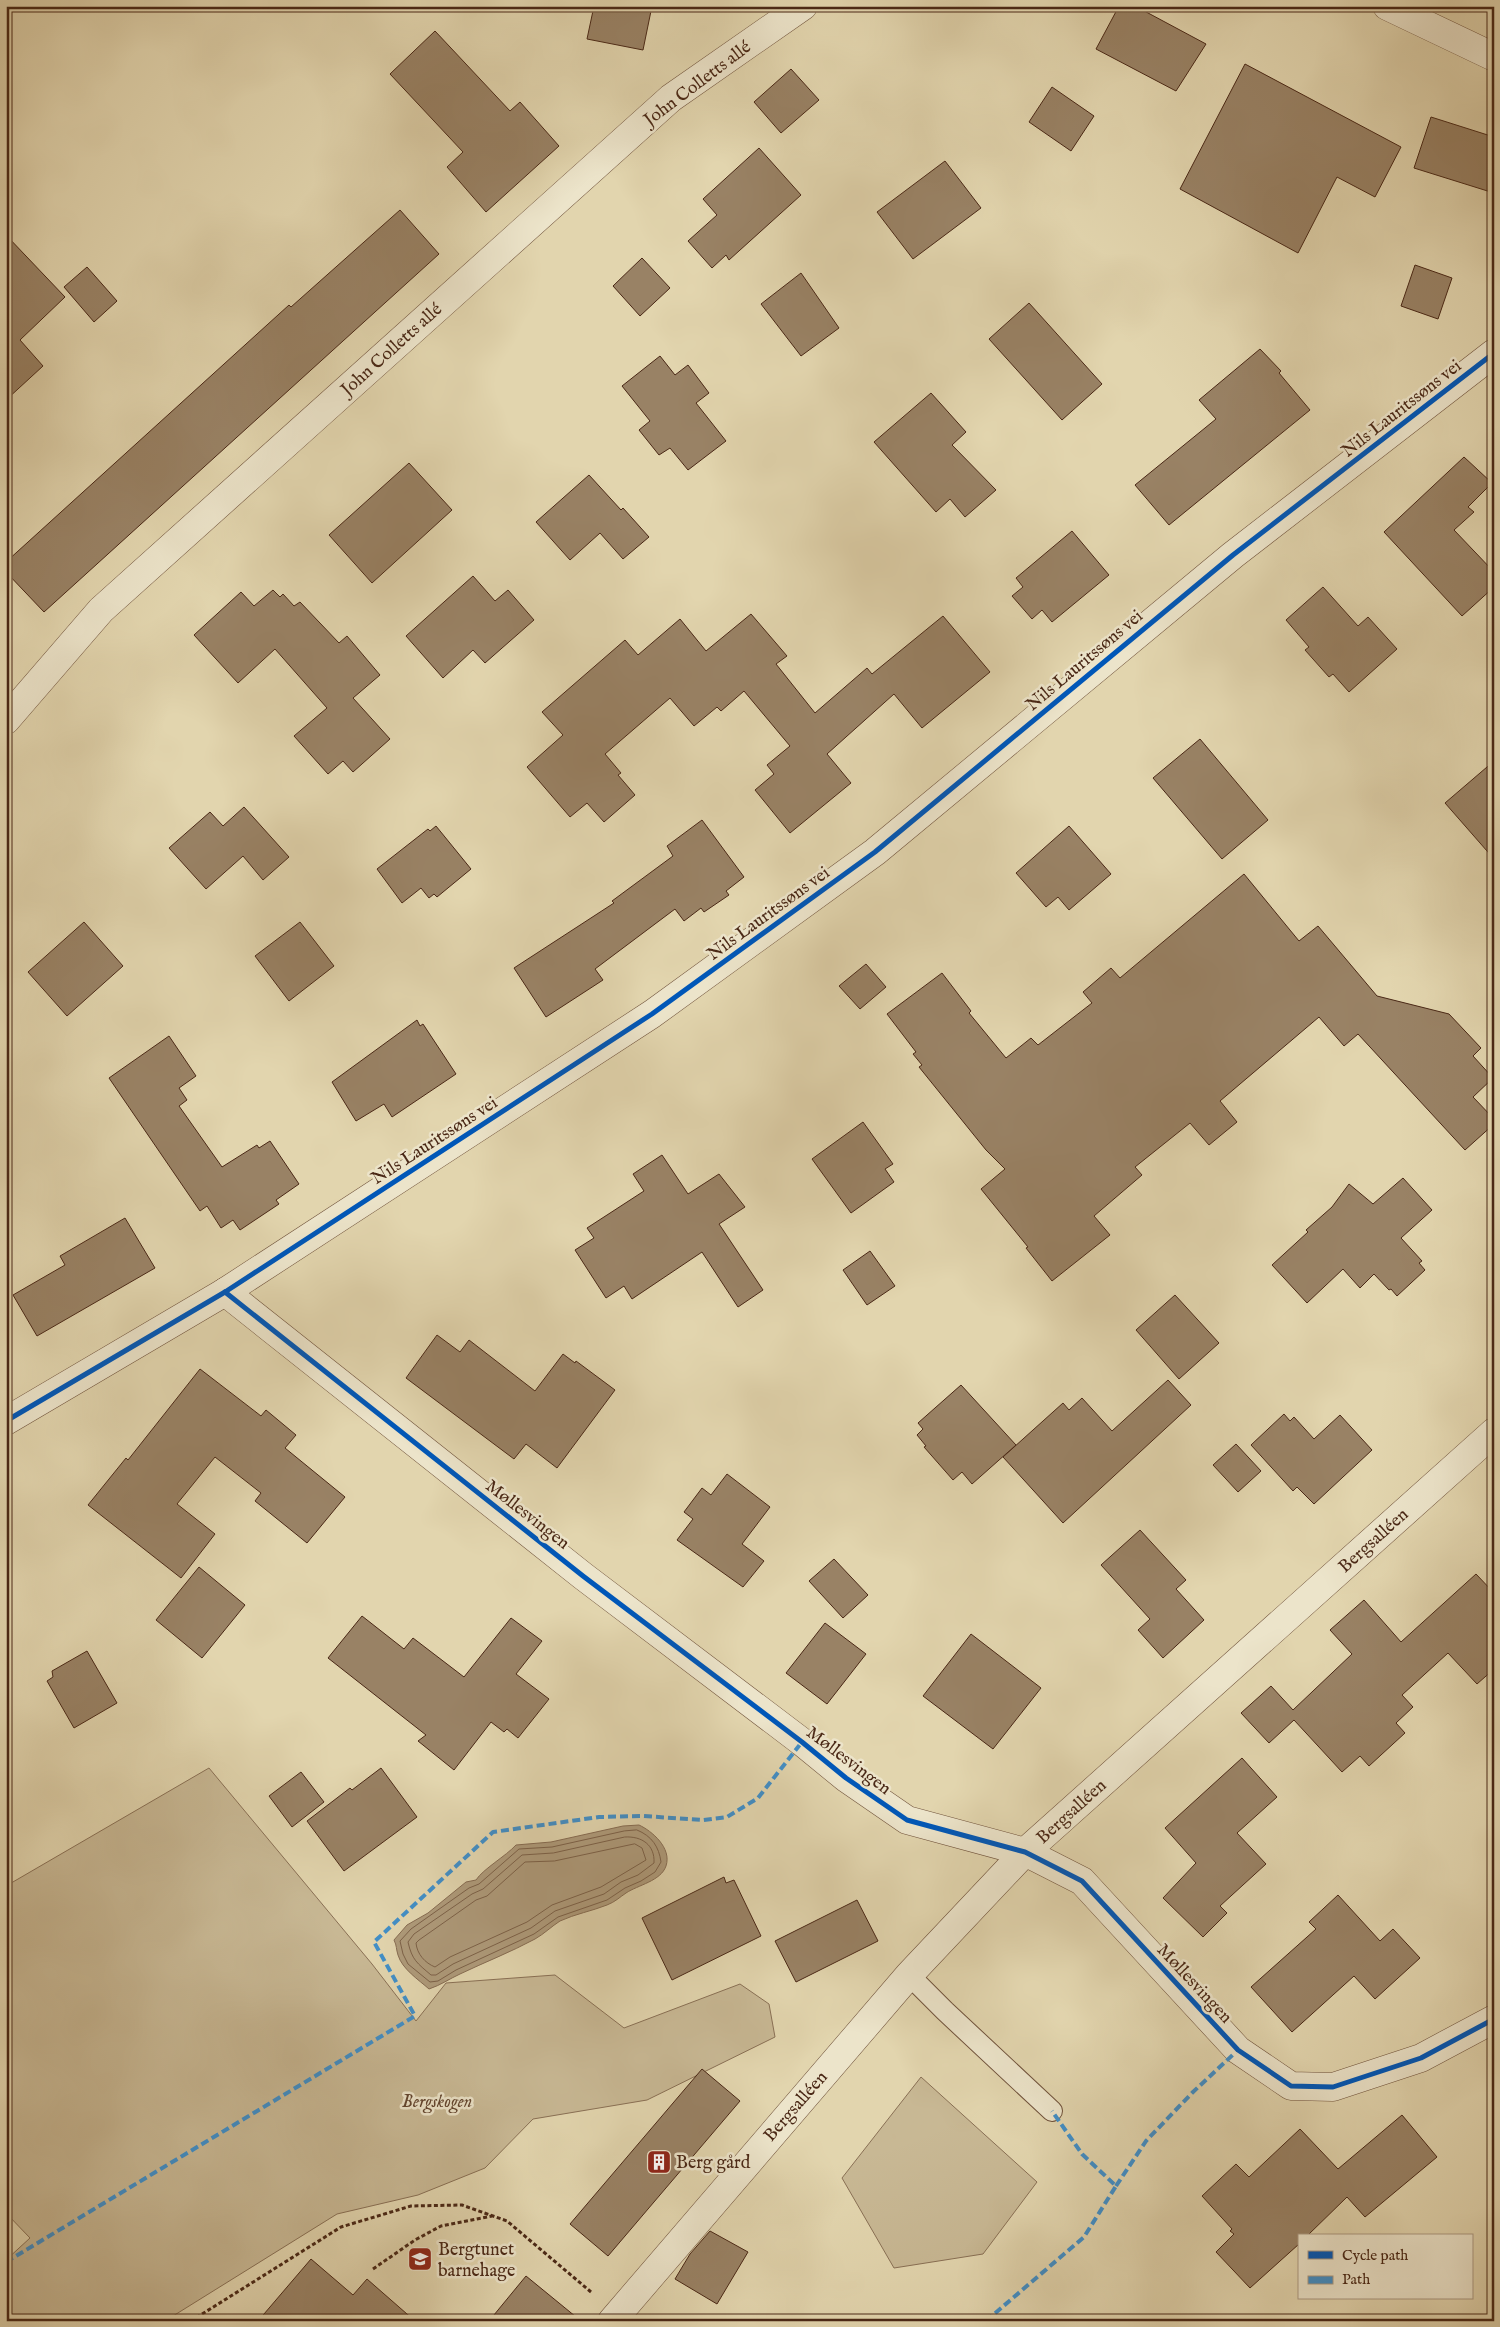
<svg xmlns="http://www.w3.org/2000/svg" width="1500" height="2327" font-family="'IM FELL English',serif">
<style>
.green{fill:#c8b894;stroke:#897055}
.water{fill:#ae9a7a;stroke:#866c52}
.lines{fill:none;stroke-linecap:round;stroke-linejoin:round}
.shore{stroke:#7c6148;stroke-width:1}
.building{fill:#998265;stroke:#4a2816}
.lane-casing{stroke:#70533c;stroke-width:22}
.street-casing{stroke:#70533c;stroke-width:29}
.path{stroke:#4a2816;stroke-width:3;stroke-dasharray:4 2.5;stroke-linecap:butt}
.lane{stroke:#ece4ca;stroke-width:20}
.street{stroke:#ece4ca;stroke-width:28}
.quiet{stroke:#418fc8;stroke-width:4;stroke-dasharray:8 4;stroke-linecap:butt}
.cycleway-casing{stroke:#ece4ca;stroke-width:8}
.cycleway{stroke:#0057b8;stroke-width:5}
.labels{text-anchor:middle;stroke-width:5;stroke-linejoin:round;paint-order:stroke}
.street-label{font-size:18px;fill:#4a2816;stroke:#ece4ca}
.park-label{font-size:18px;font-style:italic;fill:#63452f;stroke:#ece4ca}
.poi-label{font-size:18px;fill:#4a2816;stroke:#ece4ca;text-anchor:start}
</style>
<rect width="100%" height="100%" fill="#e2d5ae"/>
<filter id="stains"><feTurbulence type="fractalNoise" baseFrequency=".004" numOctaves="4"/><feColorMatrix values="0 0 0 0 .2 0 0 0 0 .09 0 0 0 0 .02 0 0 0 .5 -.17"/></filter>
<radialGradient id="worn" r=".72"><stop offset=".6" stop-color="#630" stop-opacity="0"/><stop offset="1" stop-color="#630" stop-opacity=".3"/></radialGradient>
<!-- green -->
<g class="green">
<polygon points="209,1768 372,1964 416,2021 446,1983 555,1975 624,2028 740,1984 769,2004 775,2037 647,2100 533,2119 485,2168 418,2195 337,2214 165,2321 6,2321 6,2260 30,2238 6,2213 6,1886"/>
<polygon points="921,2077 1037,2182 983,2254 894,2268 842,2178"/>
</g>
<!-- water -->
<path class="water" d="M 639,1825 C 652,1831 672,1848 666,1866 C 661,1881 638,1885 626,1893 C 620,1897 615,1902 607,1905 C 592,1911 575,1914 560,1921 C 552,1926 544,1934 535,1939 C 511,1952 485,1962 460,1974 C 449,1979 441,1985 429,1989 C 419,1980 402,1969 398,1955 C 396,1949 397,1946 394,1940 L 407,1925 L 428,1913 L 466,1882 L 476,1880 C 483,1869 506,1856 516,1845 L 551,1842 L 623,1826 Z"/>
<g class="lines">
<!-- shore -->
<g class="shore">
<path d="M 637,1830 C 652,1836 659,1847 661,1862 L 655,1872 L 641,1881 L 625,1888 L 607,1900 L 558,1917 L 534,1934 L 456,1970 L 438,1981 L 430,1982 L 408,1964 L 403,1954 L 400,1941 L 411,1929 L 469,1888 L 479,1884 L 519,1849 L 552,1847 L 624,1831 Z"/>
<path d="M 625,1837 C 642,1836 655,1845 654,1863 L 638,1875 L 621,1882 L 604,1894 L 555,1911 L 531,1928 L 453,1964 L 436,1975 L 431,1975 C 417,1963 412,1960 408,1942 L 414,1934 L 472,1894 L 483,1889 L 522,1855 L 553,1853 Z"/>
<path d="M 635,1844 L 642,1848 L 646,1860 L 601,1887 L 552,1905 L 527,1922 L 450,1957 L 435,1967 C 425,1963 417,1954 416,1943 L 419,1940 L 476,1900 L 487,1896 L 525,1862 L 554,1861 Z"/>
</g>
</g>
<!-- building -->
<g class="building">
<polygon points="594,6 652,6 643,50 587,39"/>
<polygon points="1119,6 1135,6 1206,44 1176,91 1096,49"/>
<polygon points="435,31 510,111 520,102 559,146 486,212 447,167 463,152 390,74"/>
<polygon points="1245,64 1401,147 1375,197 1337,177 1298,253 1180,189"/>
<polygon points="791,69 819,100 781,133 754,102"/>
<polygon points="1052,87 1094,116 1071,151 1029,122"/>
<polygon points="1431,117 1494,137 1494,193 1414,168"/>
<polygon points="759,148 801,195 729,260 726,255 712,268 688,241 717,215 703,199"/>
<polygon points="945,161 981,208 913,259 877,212"/>
<polygon points="400,210 439,254 44,612 6,572 6,562 289,305 291,307"/>
<polygon points="6,235 65,297 20,340 43,366 6,400"/>
<polygon points="642,258 670,288 640,316 613,286"/>
<polygon points="1415,265 1452,278 1438,319 1401,306"/>
<polygon points="87,267 117,301 94,322 64,287"/>
<polygon points="801,273 839,328 801,356 761,304"/>
<polygon points="1029,303 1102,384 1062,420 989,339"/>
<polygon points="1260,349 1281,371 1279,373 1310,410 1169,525 1135,485 1216,419 1199,400"/>
<polygon points="660,356 675,375 688,365 709,393 696,403 726,441 688,470 670,448 659,455 639,430 650,421 622,386"/>
<polygon points="931,393 966,432 952,445 996,490 965,517 950,499 936,512 874,442"/>
<polygon points="1464,457 1492,483 1468,507 1474,512 1454,530 1494,572 1494,587 1462,616 1384,532"/>
<polygon points="409,463 452,510 372,583 329,535"/>
<polygon points="589,475 621,510 623,508 649,537 623,559 600,533 570,560 536,522"/>
<polygon points="1072,531 1109,575 1052,622 1042,610 1032,619 1012,596 1023,587 1016,578"/>
<polygon points="473,576 495,601 508,590 534,620 485,663 473,650 443,678 406,636"/>
<polygon points="1323,587 1358,626 1368,617 1397,649 1349,692 1333,674 1329,677 1305,650 1309,647 1286,620"/>
<polygon points="273,590 280,597 283,594 294,606 300,602 339,643 347,636 380,675 353,698 390,739 353,772 343,761 328,774 294,736 327,708 275,649 238,683 194,635 241,592 254,606"/>
<polygon points="751,614 787,656 776,664 815,713 867,668 872,674 943,616 990,672 922,728 894,694 827,754 851,783 790,833 755,790 774,774 767,765 790,746 744,691 721,711 717,707 694,726 670,698 605,754 621,773 618,775 635,795 604,822 587,803 570,817 527,767 563,735 542,712 625,640 638,655 680,619 706,651"/>
<polygon points="1200,739 1268,820 1222,859 1153,778"/>
<polygon points="1494,761 1494,859 1445,803"/>
<polygon points="244,807 289,857 263,880 243,856 206,889 169,848 210,812 223,826"/>
<polygon points="702,820 744,877 726,891 729,895 704,912 701,908 684,921 675,909 595,969 603,980 546,1017 514,968 614,903 612,901 673,856 667,846"/>
<polygon points="436,826 471,869 437,897 434,894 429,898 421,888 402,903 377,869 428,829 430,831"/>
<polygon points="1069,826 1111,874 1069,910 1058,897 1046,907 1016,873"/>
<polygon points="1244,874 1299,941 1318,926 1377,996 1449,1014 1481,1048 1473,1056 1493,1078 1473,1097 1494,1119 1494,1124 1465,1150 1358,1034 1344,1046 1319,1017 1220,1101 1237,1122 1209,1145 1190,1123 1135,1167 1142,1175 1094,1216 1110,1235 1052,1281 1026,1248 1028,1247 981,1189 1005,1169 986,1150 919,1067 922,1065 913,1054 916,1052 887,1014 942,973 971,1011 969,1013 1006,1058 1031,1038 1038,1045 1092,1003 1083,992 1111,968 1120,978"/>
<polygon points="84,922 123,966 67,1016 28,972"/>
<polygon points="300,922 334,966 289,1001 255,956"/>
<polygon points="866,964 886,987 860,1009 839,986"/>
<polygon points="417,1020 420,1026 423,1024 456,1074 392,1117 384,1104 356,1121 332,1082"/>
<polygon points="169,1036 196,1076 179,1088 187,1100 179,1106 222,1167 257,1145 259,1148 270,1141 299,1184 276,1200 279,1204 240,1230 233,1220 221,1228 207,1206 200,1211 109,1078"/>
<polygon points="863,1122 893,1164 885,1169 894,1182 851,1213 812,1159"/>
<polygon points="662,1155 688,1194 719,1174 745,1207 719,1224 763,1290 738,1307 702,1252 632,1299 624,1286 606,1298 575,1250 594,1238 587,1228 644,1191 633,1174"/>
<polygon points="1403,1178 1432,1210 1401,1238 1422,1261 1419,1263 1425,1270 1397,1296 1391,1289 1389,1290 1374,1274 1360,1288 1343,1269 1307,1303 1272,1265 1308,1232 1306,1230 1332,1207 1349,1184 1373,1204"/>
<polygon points="125,1218 155,1268 37,1336 13,1295 65,1265 60,1256"/>
<polygon points="870,1251 895,1286 867,1305 843,1270"/>
<polygon points="1175,1295 1219,1343 1179,1379 1136,1330"/>
<polygon points="437,1335 460,1352 469,1340 535,1391 563,1354 575,1363 576,1361 615,1390 557,1468 526,1444 514,1459 406,1378"/>
<polygon points="200,1369 261,1416 266,1410 296,1435 285,1448 345,1497 307,1543 255,1501 261,1493 215,1457 177,1504 215,1534 181,1578 88,1505 126,1458 128,1460"/>
<polygon points="1168,1380 1191,1405 1063,1523 1003,1457 1063,1403 1069,1410 1082,1398 1112,1431"/>
<polygon points="961,1385 1016,1445 972,1484 962,1472 953,1480 924,1447 926,1446 917,1435 923,1429 918,1423"/>
<polygon points="1284,1414 1290,1421 1294,1417 1314,1439 1340,1415 1372,1450 1314,1504 1297,1487 1293,1491 1251,1445"/>
<polygon points="1236,1444 1261,1471 1238,1492 1213,1465"/>
<polygon points="727,1474 770,1507 742,1544 764,1561 743,1587 677,1540 693,1519 684,1512 702,1488 711,1495"/>
<polygon points="1140,1530 1186,1580 1176,1589 1204,1620 1163,1658 1138,1630 1150,1619 1101,1565"/>
<polygon points="834,1559 868,1595 843,1618 809,1581"/>
<polygon points="199,1567 245,1605 202,1658 156,1620"/>
<polygon points="1476,1574 1494,1593 1494,1669 1477,1684 1448,1653 1402,1695 1413,1707 1396,1723 1405,1733 1369,1766 1360,1756 1342,1772 1294,1720 1269,1743 1241,1713 1271,1686 1293,1710 1352,1654 1330,1630 1364,1600 1401,1642"/>
<polygon points="362,1616 404,1649 413,1638 464,1677 511,1618 542,1641 516,1674 549,1699 518,1738 507,1729 504,1732 491,1722 454,1770 418,1741 426,1735 328,1658"/>
<polygon points="825,1623 866,1654 827,1704 786,1673"/>
<polygon points="971,1634 1041,1688 993,1749 923,1696"/>
<polygon points="87,1651 117,1703 74,1728 47,1681 53,1677 52,1671"/>
<polygon points="1242,1758 1277,1797 1237,1833 1266,1864 1220,1906 1227,1913 1203,1937 1163,1898 1196,1863 1165,1828"/>
<polygon points="381,1768 417,1817 344,1871 307,1821 350,1788 352,1790"/>
<polygon points="301,1772 324,1802 292,1827 269,1796"/>
<polygon points="724,1877 726,1883 734,1880 761,1936 672,1980 642,1918"/>
<polygon points="1338,1895 1380,1941 1393,1929 1420,1958 1375,1999 1354,1976 1292,2032 1251,1987 1316,1929 1309,1922"/>
<polygon points="857,1900 878,1941 796,1982 775,1941"/>
<polygon points="702,2069 740,2101 608,2256 570,2224"/>
<polygon points="1402,2115 1437,2157 1365,2217 1347,2197 1307,2236 1299,2236 1299,2244 1250,2288 1216,2252 1234,2234 1230,2231 1232,2229 1202,2196 1236,2164 1249,2177 1300,2129 1338,2169"/>
<polygon points="710,2231 748,2252 717,2304 675,2279 690,2254"/>
<polygon points="311,2259 353,2295 367,2279 415,2321 258,2321"/>
<polygon points="526,2276 581,2321 489,2321"/>
</g>
<g class="lines">
<defs>
<polyline id="lane" points="909,1975 945,2011 1052,2111"/>
<g id="street">
<polyline points="1387,6 1494,57"/>
<polyline points="6,720 101,610 671,98 803,6"/>
<polyline points="225,1292 583,1576 802,1742 846,1778 907,1820 1025,1852 1082,1881 1238,2050 1291,2086 1333,2087 1421,2058 1494,2019"/>
<polyline points="6,1421 225,1292 652,1014 875,852 1233,555 1494,353"/>
<polyline points="612,2321 909,1975 1025,1852 1494,1432"/>
</g>
</defs>
<!-- lane casing -->
<use href="#lane" class="lane-casing"/>
<!-- street casing -->
<use href="#street" class="street-casing"/>
<!-- path -->
<g class="path">
<polyline points="373,2269 415,2240 441,2226 492,2216"/>
<polyline points="191,2321 341,2227 411,2206 462,2205 507,2221 591,2292"/>
</g>
<!-- lane -->
<use href="#lane" class="lane"/>
<!-- street -->
<use href="#street" class="street"/>
<!-- quiet -->
<g class="quiet">
<polyline points="1116,2186 1146,2141 1193,2092 1238,2050"/>
<polyline points="6,2262 415,2016 374,1942 493,1832 599,1817 643,1816 703,1820 727,1817 758,1798 802,1742"/>
<polyline points="986,2321 1084,2237 1116,2186 1082,2154 1052,2111"/>
</g>
<defs>
<g id="cycleway">
<polyline points="225,1292 583,1576 802,1742 846,1778 907,1820 1025,1852 1082,1881 1238,2050 1291,2086 1333,2087 1421,2058 1494,2019"/>
<polyline points="6,1421 225,1292 652,1014 875,852 1233,555 1494,353"/>
</g>
</defs>
<!-- cycleway casing -->
<use href="#cycleway" class="cycleway-casing"/>
<!-- cycleway -->
<use href="#cycleway" class="cycleway"/>
</g>
<!-- icons -->
<defs>
<symbol id="building-square" viewBox="-11 -11 22 22"><rect x="-9" y="-9" width="18" height="18" rx="4" fill="#8f2418" stroke="#ece4ca"/><path d="M-4-6H4V6H1V3H-1V6H-4ZM-2.5-4.3h1.7v1.8h-1.7ZM.8-4.3h1.7v1.8H.8ZM-2.5-1h1.7V.8h-1.7ZM.8-1h1.7V.8H.8Z" fill="#fff"/></symbol>
<symbol id="school-square" viewBox="-11 -11 22 22"><rect x="-9" y="-9" width="18" height="18" rx="4" fill="#8f2418" stroke="#ece4ca"/><path d="M0-5L7-2L0 1L-7-2ZM-4 1L0 2.5L4 1V4Q0 6-4 4Z" fill="#fff"/></symbol>
</defs>
<g fill-rule="evenodd">
<use href="#building-square" x="645" y="2148" width="28" height="28"/>
<use href="#school-square" x="406" y="2245" width="28" height="28"/>
</g>
<g class="labels">
<!-- street labels -->
<g class="street-label">
<text transform="translate(697 83) rotate(-37)" y="6">John Colletts allé</text>
<text transform="translate(391 349) rotate(-42)" y="6">John Colletts allé</text>
<text transform="translate(1401 408) rotate(-38)" y="6">Nils Lauritssøns vei</text>
<text transform="translate(1084 660) rotate(-40)" y="6">Nils Lauritssøns vei</text>
<text transform="translate(768 913) rotate(-36)" y="6">Nils Lauritssøns vei</text>
<text transform="translate(434 1140) rotate(-33)" y="6">Nils Lauritssøns vei</text>
<text transform="translate(528 1514) rotate(38)" y="6">Møllesvingen</text>
<text transform="translate(1373 1540) rotate(-42)" y="6">Bergsalléen</text>
<text transform="translate(849 1760) rotate(37)" y="6">Møllesvingen</text>
<text transform="translate(1071 1811) rotate(-42)" y="6">Bergsalléen</text>
<text transform="translate(1195 1983) rotate(47)" y="6">Møllesvingen</text>
<text transform="translate(795 2106) rotate(-49)" y="6">Bergsalléen</text>
</g>
<!-- park labels -->
<g class="park-label">
<text x="437" y="2107">Bergskogen</text>
</g>
<!-- poi labels -->
<g class="poi-label">
<text x="676" y="2168">Berg gård</text>
<text x="438" y="2255">Bergtunet<tspan x="438" dy="21">barnehage</tspan></text>
</g>
</g>
<!-- margin -->
<rect width="1500" height="2327" fill="none" stroke="#e2d5ae" stroke-width="25"/>
<rect x="8" y="8" width="1485" height="2312" fill="none" stroke="#4a2816" stroke-width="2.5"/>
<rect x="12" y="12" width="1475" height="2302" fill="none" stroke="#4a2816"/>
<!-- legend -->
<rect x="1298" y="2234" width="175" height="65" fill="#ece4ca" stroke="#ab9982"/>
<rect x="1308" y="2251" width="25" height="8" fill="#0057b8" stroke="#ab9982"/>
<text x="1342" y="2260" font-size="15" fill="#4a2816">Cycle path</text>
<rect x="1308" y="2276" width="25" height="8" fill="#418fc8" stroke="#ab9982"/>
<text x="1342" y="2284" font-size="15" fill="#4a2816">Path</text>
<rect width="100%" height="100%" filter="url(#stains)"/>
<rect width="100%" height="100%" fill="url(#worn)"/>
</svg>
